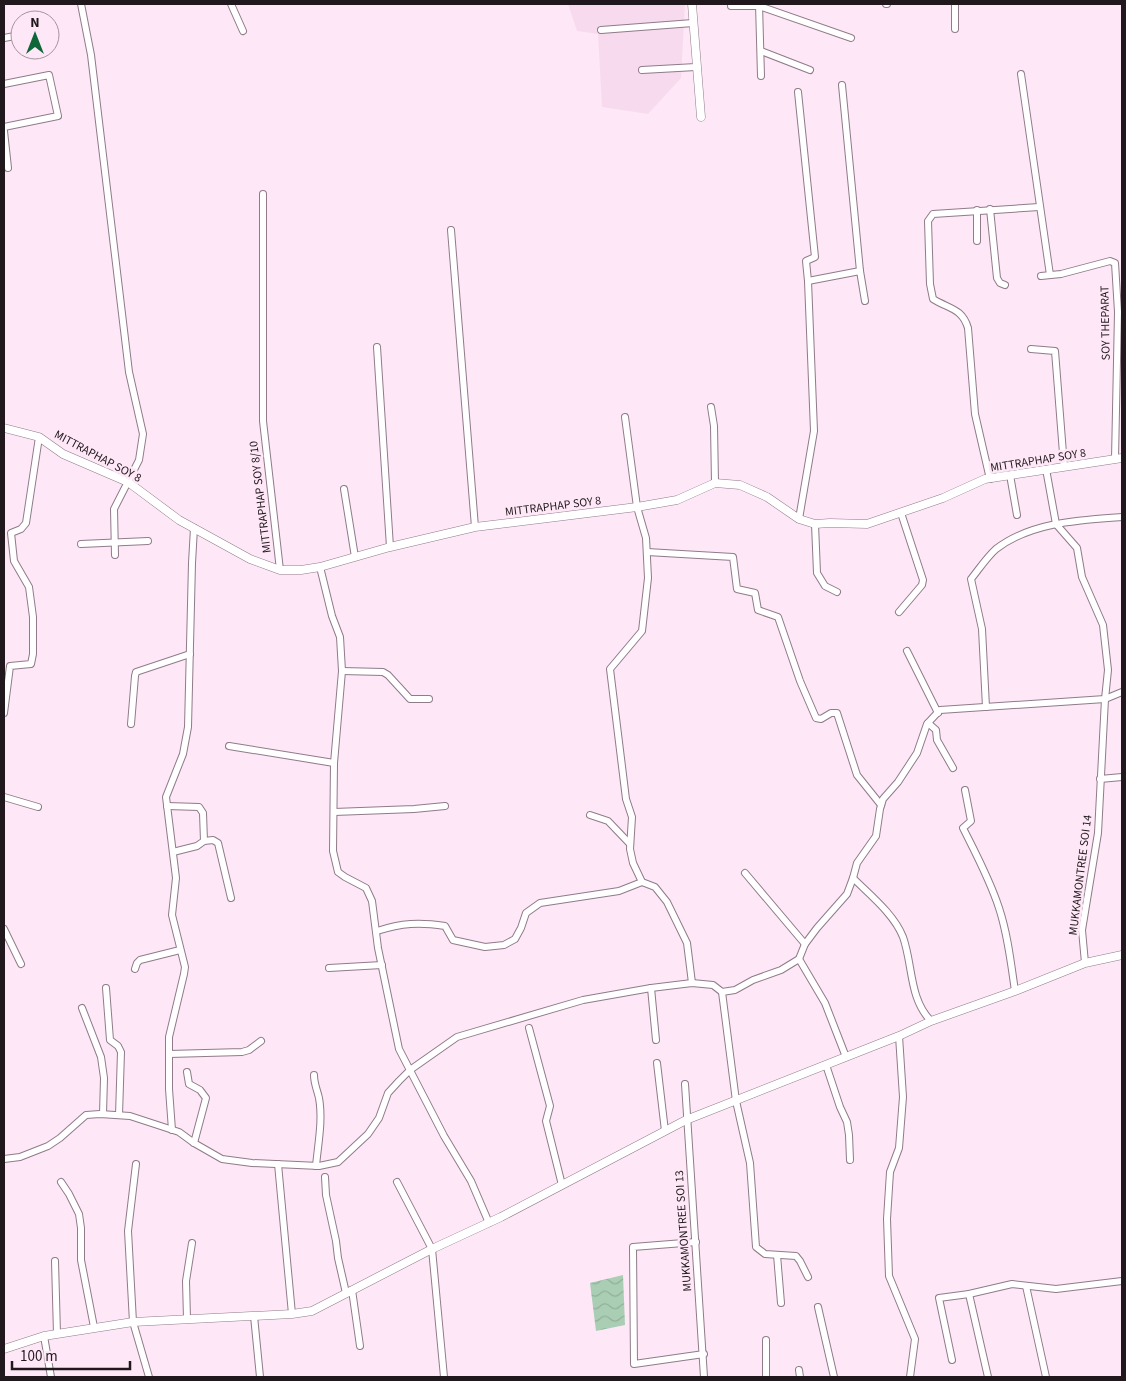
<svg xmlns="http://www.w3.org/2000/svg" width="1126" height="1381" font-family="'Source Sans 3',sans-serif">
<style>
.built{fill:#f7daee}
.water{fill:url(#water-waves)}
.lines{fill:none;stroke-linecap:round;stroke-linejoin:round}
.minor-casing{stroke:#8f7b89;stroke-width:8}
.tertiary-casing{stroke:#8f7b89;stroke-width:9}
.minor{stroke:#fff;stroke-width:6}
.tertiary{stroke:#fff;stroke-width:8}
.labels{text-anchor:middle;stroke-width:5;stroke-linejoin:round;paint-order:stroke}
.street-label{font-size:12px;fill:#20181d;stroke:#fee8f7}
</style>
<defs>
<pattern id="water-waves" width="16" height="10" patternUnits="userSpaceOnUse" patternTransform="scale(1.25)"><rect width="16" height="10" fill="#aaceb4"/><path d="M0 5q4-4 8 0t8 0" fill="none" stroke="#92b09a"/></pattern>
</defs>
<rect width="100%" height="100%" fill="#fee8f7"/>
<!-- built -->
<polygon class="built" points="568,4 685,4 681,78 648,114 602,107 598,34 577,31"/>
<!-- water -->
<polygon class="water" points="623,1275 625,1325 596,1331 590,1283"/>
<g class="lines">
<defs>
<g id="minor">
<polyline points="81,4 91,55 129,372 143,434 139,460 114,509 115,555"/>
<polyline points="231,4 243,31"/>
<polyline points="759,4 761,76"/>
<polyline points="886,4 887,4"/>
<polyline points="731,6 759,6 851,38"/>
<polyline points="50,29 51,29"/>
<polyline points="955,29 955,4"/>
<polyline points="601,30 693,23"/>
<polyline points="4,38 20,35"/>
<polyline points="761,51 810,70"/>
<polyline points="642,70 696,67"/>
<polyline points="1021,74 1050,275"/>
<polyline points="4,84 49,75 58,116 4,127"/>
<polyline points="842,85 860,271 865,301"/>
<polyline points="798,92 815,257 806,261 808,281 814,431 799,519"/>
<polyline points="4,131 8,168"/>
<polyline points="263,194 263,421 280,570"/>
<polyline points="990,209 997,278 1000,283 1005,285"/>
<polyline points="977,210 977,241"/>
<polyline points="451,230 475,527"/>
<polyline points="1041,276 1061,274 1110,261 1115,263 1118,312 1115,459"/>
<polyline points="808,281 860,271"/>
<polyline points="377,347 390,547"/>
<polyline points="1031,349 1055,351 1064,466"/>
<polyline points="711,407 714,426 715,483"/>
<polyline points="625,417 637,507 646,538 648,578 642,631 610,669 626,799 632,817 630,849 633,863 642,882 655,887 667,902 687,943 692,983"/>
<polyline points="1046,469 1056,524 1077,548 1082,577 1103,625 1108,670 1105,699 1098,833 1082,930 1085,963"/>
<polyline points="1010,475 1017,515"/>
<path d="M 990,479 L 975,414 L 968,328 C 962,308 949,309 933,299 L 930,284 L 928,221 L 933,214 L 1039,207"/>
<polyline points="344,489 355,557"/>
<polyline points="815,524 817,573 825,586 837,592"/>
<polyline points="81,544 148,541"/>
<polyline points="647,552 733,557 737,589 755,593 758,610 778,617 800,681 816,718 821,719 831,713 837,713 857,775 881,805"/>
<polyline points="320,567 332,616 340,637 342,671 334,763 333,851 338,872 345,877 366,888 372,901 378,948 399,1049 444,1136 471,1181 489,1223"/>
<polyline points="899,612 922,585 923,580 901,513"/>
<polyline points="907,651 938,713"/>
<polyline points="342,671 383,672 388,675 410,699 429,699"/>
<path d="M 986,707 L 982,629 L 971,579 C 979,569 987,557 996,549 C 1031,522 1080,520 1122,517"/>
<polyline points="4,713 10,666 31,664 33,654 33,617 29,587 14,561 11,533 21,529 26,523 39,437"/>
<polyline points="928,723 936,730 937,740 953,768"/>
<polyline points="131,724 135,676 136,672 190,654"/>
<polyline points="229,746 334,763"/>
<polyline points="1100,779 1122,777"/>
<path d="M 965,790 L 971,821 L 963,828 C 976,854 990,880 999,908 C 1008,935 1011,964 1015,991"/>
<polyline points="4,797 38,807"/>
<polyline points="167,806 199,807 203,813 204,841 197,846 173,852"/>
<polyline points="334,812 414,809 445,806"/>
<polyline points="590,815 608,821 630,844"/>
<polyline points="204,841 213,840 218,843 231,898"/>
<polyline points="745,873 805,944"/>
<path d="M 853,878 C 870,895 894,914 903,937 C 913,965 909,999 931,1021"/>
<polyline points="4,929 21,964"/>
<path d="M 377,931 C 402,923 419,922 445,926 L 453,940 L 485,947 L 504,945 L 515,939 L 521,928 L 526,913 L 540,903 L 619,891 L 642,882"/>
<polyline points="799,959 825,1003 846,1057"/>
<polyline points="329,968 382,965"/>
<polyline points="135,969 137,963 140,960 180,950"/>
<polyline points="106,988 110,1040 118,1046 121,1052 119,1115"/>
<polyline points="651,988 656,1040"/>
<polyline points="722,992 736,1101 750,1163 756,1247 765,1254 796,1256 800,1261 808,1277"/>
<polyline points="82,1008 101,1057 104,1078 103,1114"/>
<polyline points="529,1028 550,1106 546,1121 562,1185"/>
<polyline points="899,1036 903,1097 899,1148 890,1172 887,1219 889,1276 915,1339 910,1377"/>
<polyline points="169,1054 242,1052 249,1050 261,1041"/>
<polyline points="657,1063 665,1131"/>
<polyline points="826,1065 840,1107 847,1122 849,1135 850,1160"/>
<polyline points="187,1072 189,1084 200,1090 206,1098 194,1143"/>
<path d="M 314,1075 C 314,1084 317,1089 319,1098 C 323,1120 318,1144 316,1166"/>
<polyline points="685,1084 704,1377"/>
<polyline points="172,1130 169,1089 169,1037 184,974 185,967 172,915 176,878 166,797 183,754 188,727 192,563 194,528"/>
<polyline points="4,1159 20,1157 48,1146 60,1138 86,1115 100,1114 130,1116 179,1132 194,1143 222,1159 252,1163 319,1166 338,1162 368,1134 379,1118 388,1093 399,1081 410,1070 457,1037 583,1000 651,988 692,983 713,985 722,992 735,990 753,980 781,970 799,959 805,944 817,928 847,894 853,878 857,863 876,836 880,809 883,799 898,782 917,753 927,724 940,710 1105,699 1122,692"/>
<polyline points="136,1164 128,1231 133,1322 149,1377"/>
<polyline points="278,1164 292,1314"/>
<polyline points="325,1177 326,1195 336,1241 338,1258 346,1293"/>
<polyline points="61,1182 69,1194 79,1214 81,1228 81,1260 94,1327"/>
<polyline points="397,1182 432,1249 444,1377"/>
<polyline points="696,1242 633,1247 634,1364 704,1354"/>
<polyline points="777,1255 781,1303"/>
<polyline points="55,1261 57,1334"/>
<polyline points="1026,1286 1046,1377"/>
<polyline points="352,1290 360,1346"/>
<polyline points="969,1294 988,1377"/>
<polyline points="818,1307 834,1377"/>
<polyline points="254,1316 260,1377"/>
<polyline points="187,1319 186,1281 192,1243"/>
<polyline points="44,1336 51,1377"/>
<polyline points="766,1340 766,1377"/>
<polyline points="952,1360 939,1298 969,1294 1012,1284 1056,1289 1122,1281"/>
<polyline points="799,1370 800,1377"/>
</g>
<g id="tertiary">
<polyline points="692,4 701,117"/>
<polyline points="4,428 39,437 63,454 128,482 179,520 250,559 280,570 301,570 320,567 390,547 475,527 637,507 677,500 715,483 740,485 767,497 799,519 815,524 830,523 867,524 943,498 985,479 1122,458"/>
<polyline points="4,1349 44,1336 133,1322 292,1314 312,1311 432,1249 501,1217 686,1120 899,1036 931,1021 1015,991 1085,963 1122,955"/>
</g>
</defs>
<!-- minor casing -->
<use href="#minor" class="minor-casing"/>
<!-- tertiary casing -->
<use href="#tertiary" class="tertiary-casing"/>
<!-- minor -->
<use href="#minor" class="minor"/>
<!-- tertiary -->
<use href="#tertiary" class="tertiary"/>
</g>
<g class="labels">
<!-- street labels -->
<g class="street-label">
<text transform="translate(1105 323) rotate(-91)" y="4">SOY THEPARAT</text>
<text transform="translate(98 456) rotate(28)" y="4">MITTRAPHAP SOY 8</text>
<text transform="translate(1038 460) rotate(-9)" y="4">MITTRAPHAP SOY 8</text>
<text transform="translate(260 497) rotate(-97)" y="4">MITTRAPHAP SOY 8/10</text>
<text transform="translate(553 506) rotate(-7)" y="4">MITTRAPHAP SOY 8</text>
<text transform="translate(1080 875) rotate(-83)" y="4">MUKKAMONTREE SOI 14</text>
<text transform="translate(683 1231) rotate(-94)" y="4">MUKKAMONTREE SOI 13</text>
</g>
</g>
<!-- border -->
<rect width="1126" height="1381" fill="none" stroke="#20181d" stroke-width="10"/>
<!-- north arrow -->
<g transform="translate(35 35)"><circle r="24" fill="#fee8f7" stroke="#a595a0"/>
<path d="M0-4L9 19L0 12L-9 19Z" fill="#0f6739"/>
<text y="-8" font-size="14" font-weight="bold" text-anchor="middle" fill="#20181d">N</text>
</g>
<!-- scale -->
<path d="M12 1361v8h118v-8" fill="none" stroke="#20181d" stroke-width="2.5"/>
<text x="20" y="1361" font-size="15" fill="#20181d" stroke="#fee8f7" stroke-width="4" paint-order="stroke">100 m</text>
</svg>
